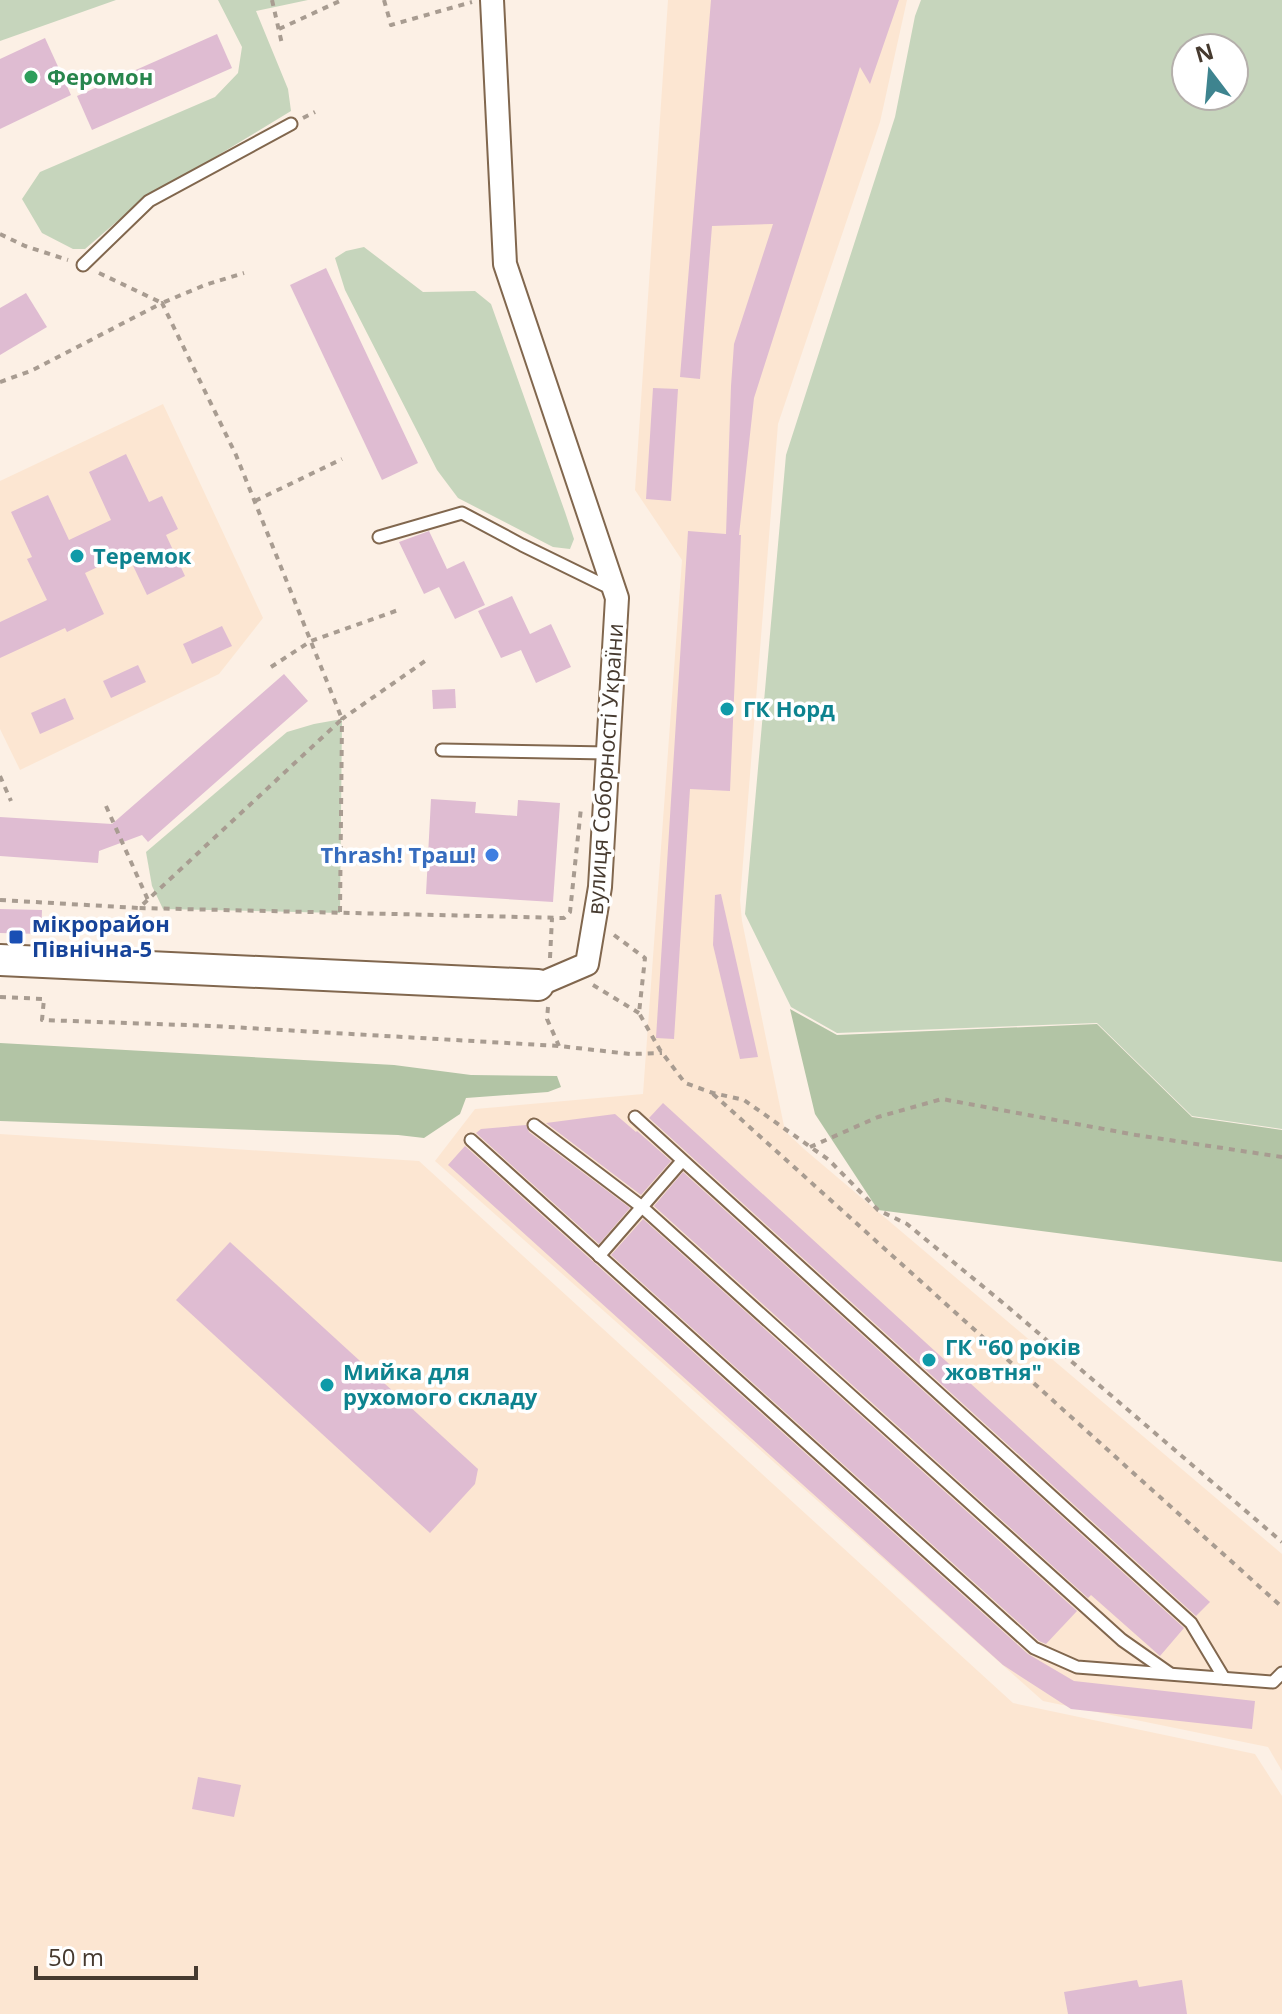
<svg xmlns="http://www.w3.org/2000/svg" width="1282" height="2014" font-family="'Open Sans',sans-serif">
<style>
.built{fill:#fce6d2}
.green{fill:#c6d5bc;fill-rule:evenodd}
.forest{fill:#b2c4a5}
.building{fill:#dfbcd2}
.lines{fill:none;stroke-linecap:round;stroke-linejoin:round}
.lane-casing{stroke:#81674e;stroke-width:15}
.street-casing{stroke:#81674e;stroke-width:26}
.secondary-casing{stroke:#81674e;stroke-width:34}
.path{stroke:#a89c91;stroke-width:4;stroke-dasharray:6 6;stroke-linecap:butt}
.lane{stroke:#fff;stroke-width:11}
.street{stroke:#fff;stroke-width:22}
.secondary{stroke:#fff;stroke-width:30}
.leisure-dot{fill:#2e9e5b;stroke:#fff;stroke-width:3}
.culture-dot{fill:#0f9aa8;stroke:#fff;stroke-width:3}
.shop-dot{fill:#3f7fe0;stroke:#fff;stroke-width:3}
.transit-dot{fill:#1a4fb4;stroke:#fff;stroke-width:3}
.labels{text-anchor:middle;stroke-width:7;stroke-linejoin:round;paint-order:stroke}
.leisure-label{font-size:22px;font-weight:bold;fill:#27864d;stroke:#fff;text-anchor:start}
.culture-label{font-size:22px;font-weight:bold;fill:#0d838f;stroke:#fff;text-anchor:start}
.street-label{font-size:22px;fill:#463a2f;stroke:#fff}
.shop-label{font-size:22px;font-weight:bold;fill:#366cbe;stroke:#fff;text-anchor:end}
.transit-label{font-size:22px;font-weight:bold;fill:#164399;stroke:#fff;text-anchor:start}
</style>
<rect width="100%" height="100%" fill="#fcf0e5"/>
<!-- built -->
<g class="built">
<polygon points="668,0 907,0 880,122 778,424 740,900 742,921 785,1131 804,1149 1282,1554 1282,1771 1268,1747 1043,1701 435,1161 475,1109 643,1094 682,560 635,490"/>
<polygon points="163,404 263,618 219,674 20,770 0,729 0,481"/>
<polygon points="0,1134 419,1161 1013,1703 1255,1754 1282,1796 1282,2014 0,2014"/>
</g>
<!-- green -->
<g class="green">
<polygon points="0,0 116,0 0,41"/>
<polygon points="218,0 308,0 256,11 288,89 291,111 136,205 85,249 73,249 42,233 22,199 40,172 215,97 238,73 242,47"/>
<path d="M 921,0 L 1282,0 L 1282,1129 L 1192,1116 L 1097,1023 L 837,1033 L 791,1007 L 745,914 L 786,455 L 895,117 L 915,16 ZM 1186,48 L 1234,48 L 1234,96 L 1186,96 Z"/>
<polygon points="364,247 423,292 475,291 491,304 565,512 574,539 570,549 553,547 458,498 437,470 345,290 335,258 346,251"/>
<polygon points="342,719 340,913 163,909 152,886 146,852 287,732 314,724"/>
</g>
<!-- forest -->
<g class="forest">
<polygon points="790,1009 837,1035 1097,1024 1192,1117 1282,1130 1282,1262 878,1210 815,1114"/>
<polygon points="0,1043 394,1065 471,1075 557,1076 561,1087 548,1092 466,1098 460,1114 424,1138 398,1135 0,1121"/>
</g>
<!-- building -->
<g class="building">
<polygon points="711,0 899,0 870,84 860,67 754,398 739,535 741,535 730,791 690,789 674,1039 656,1038 688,531 726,534 731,386 734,344 773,224 712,226 700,379 680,377"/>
<polygon points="217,34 232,68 92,130 77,96"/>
<polygon points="45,38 71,95 0,129 0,59"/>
<polygon points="326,268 418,463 382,480 290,285"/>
<polygon points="26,293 47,327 0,355 0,308"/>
<polygon points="653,388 678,389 671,501 646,499"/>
<polygon points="126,454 149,502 162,496 178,529 166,535 185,576 147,595 127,553 85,573 104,614 67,632 65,628 0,658 0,622 47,600 27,559 32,557 11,512 48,495 69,540 111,520 89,472"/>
<polygon points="429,531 447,569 464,561 485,605 455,619 439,587 424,594 399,542"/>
<polygon points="512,596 530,634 551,624 571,667 536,683 521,650 501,658 478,611"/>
<polygon points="222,626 232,646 192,664 183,644"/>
<polygon points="138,665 146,682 111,698 103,681"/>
<polygon points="284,674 308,701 148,842 142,835 99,851 98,863 0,856 0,817 112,824"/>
<polygon points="455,689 456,708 433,709 432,690"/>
<polygon points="65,698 74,719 40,734 31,713"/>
<polygon points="431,799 476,802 475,813 517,816 518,800 560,803 553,902 426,894"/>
<polygon points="721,894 758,1057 740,1059 713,945 715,895"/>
<polygon points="0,909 42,910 41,934 0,933"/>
<polygon points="663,1103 1210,1602 1196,1616 649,1118"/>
<polygon points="615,1114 636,1132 637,1131 671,1161 641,1195 546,1123"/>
<polygon points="526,1125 529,1132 630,1208 599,1244 476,1133 481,1129"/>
<polygon points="465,1146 1028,1654 1074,1681 1255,1701 1252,1729 1071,1709 1003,1665 448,1165"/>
<polygon points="683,1172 1184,1628 1160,1656 1091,1595 1088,1598 654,1206"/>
<polygon points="643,1219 1077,1611 1046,1644 1039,1641 611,1255"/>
<polygon points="230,1242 478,1469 475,1484 430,1533 176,1300"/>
<polygon points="198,1777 241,1785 234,1817 192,1809"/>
<polygon points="1137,1980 1139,1987 1182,1980 1187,2014 1068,2014 1064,1992"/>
</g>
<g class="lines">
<defs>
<g id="lane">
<polyline points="83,265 149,201 291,124"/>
<polyline points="379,537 462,513 522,545 614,590"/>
<polyline points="442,750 608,753"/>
<polyline points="635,1117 1191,1623 1224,1678"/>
<polyline points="534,1125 642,1207 1122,1640 1169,1673"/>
<polyline points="471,1140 1034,1648 1077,1667 1273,1682 1282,1673"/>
<polyline points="599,1256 682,1161"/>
</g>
<polyline id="street" points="492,0 505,264 617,598 600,887 587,964 538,985"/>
<polyline id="secondary" points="0,960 538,985"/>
</defs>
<!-- lane casing -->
<use href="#lane" class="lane-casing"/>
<!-- street casing -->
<use href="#street" class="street-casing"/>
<!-- secondary casing -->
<use href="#secondary" class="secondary-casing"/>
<!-- path -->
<g class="path">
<polyline points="272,0 282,44"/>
<polyline points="384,0 391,25 472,2"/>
<polyline points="279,29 342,0"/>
<polyline points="303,118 315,112"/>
<polyline points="0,234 25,246 68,260"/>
<polyline points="99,273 162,303 205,285 244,273"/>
<polyline points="0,382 31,371 162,303 236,455 342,719 139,908 564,918 570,912 581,808"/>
<polyline points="255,501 342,459"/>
<polyline points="271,667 311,641 401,609"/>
<polyline points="0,776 11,801"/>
<polyline points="106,806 148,900"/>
<polyline points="0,900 139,908"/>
<polyline points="340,912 342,719 428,659"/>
<polyline points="614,935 645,958 639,1013 660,1050 685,1083 713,1093 744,1100 829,1160 878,1210 907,1224 1008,1307 1282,1542"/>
<polyline points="550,958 552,918"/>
<polyline points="593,985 639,1013"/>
<polyline points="0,997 44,999 42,1020 213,1026 559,1046 630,1054 662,1053"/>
<polyline points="548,1007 547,1019 559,1046"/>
<polyline points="713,1094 1282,1607"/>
<polyline points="810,1147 878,1117 942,1099 1136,1135 1282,1157"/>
</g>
<!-- lane -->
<use href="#lane" class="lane"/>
<!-- street -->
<use href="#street" class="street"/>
<!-- secondary -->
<use href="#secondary" class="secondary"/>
</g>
<!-- markers -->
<circle class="leisure-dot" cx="31" cy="77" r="8"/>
<g class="culture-dot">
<circle cx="77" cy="556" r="8"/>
<circle cx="727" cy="709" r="8"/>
<circle cx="929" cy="1360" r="8"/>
<circle cx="327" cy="1385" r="8"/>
</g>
<circle class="shop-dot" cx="492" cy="855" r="8"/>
<rect class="transit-dot" x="8" y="929" width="16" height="16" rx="4"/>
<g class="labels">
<!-- leisure labels -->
<g class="leisure-label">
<text x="47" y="85">Феромон</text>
</g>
<!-- culture labels -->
<g class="culture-label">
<text x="93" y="564">Теремок</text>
<text x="743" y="717">ГК Норд</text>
<text x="945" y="1355">ГК "60 років<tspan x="945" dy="25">жовтня"</tspan></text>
<text x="343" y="1380">Мийка для<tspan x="343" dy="25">рухомого складу</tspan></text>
</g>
<!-- street labels -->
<g class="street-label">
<text transform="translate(605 769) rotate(-86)" y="8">вулиця Соборності України</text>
</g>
<!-- shop labels -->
<g class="shop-label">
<text x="476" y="863">Thrash! Траш!</text>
</g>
<!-- transit labels -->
<g class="transit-label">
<text x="32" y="932">мікрорайон<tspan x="32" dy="25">Північна-5</tspan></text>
</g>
</g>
<!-- north arrow -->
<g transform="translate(1210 72) rotate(344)"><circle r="38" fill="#ffffff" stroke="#b5b0ac" stroke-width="2"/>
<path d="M0-6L14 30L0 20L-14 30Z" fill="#3e848f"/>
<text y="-12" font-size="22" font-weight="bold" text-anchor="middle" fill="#463a2f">N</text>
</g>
<!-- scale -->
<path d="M36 1966v12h160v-12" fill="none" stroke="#463a2f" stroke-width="4"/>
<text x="48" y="1966" font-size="24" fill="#463a2f" stroke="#ffffff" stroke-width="6" paint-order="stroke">50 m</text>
</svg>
